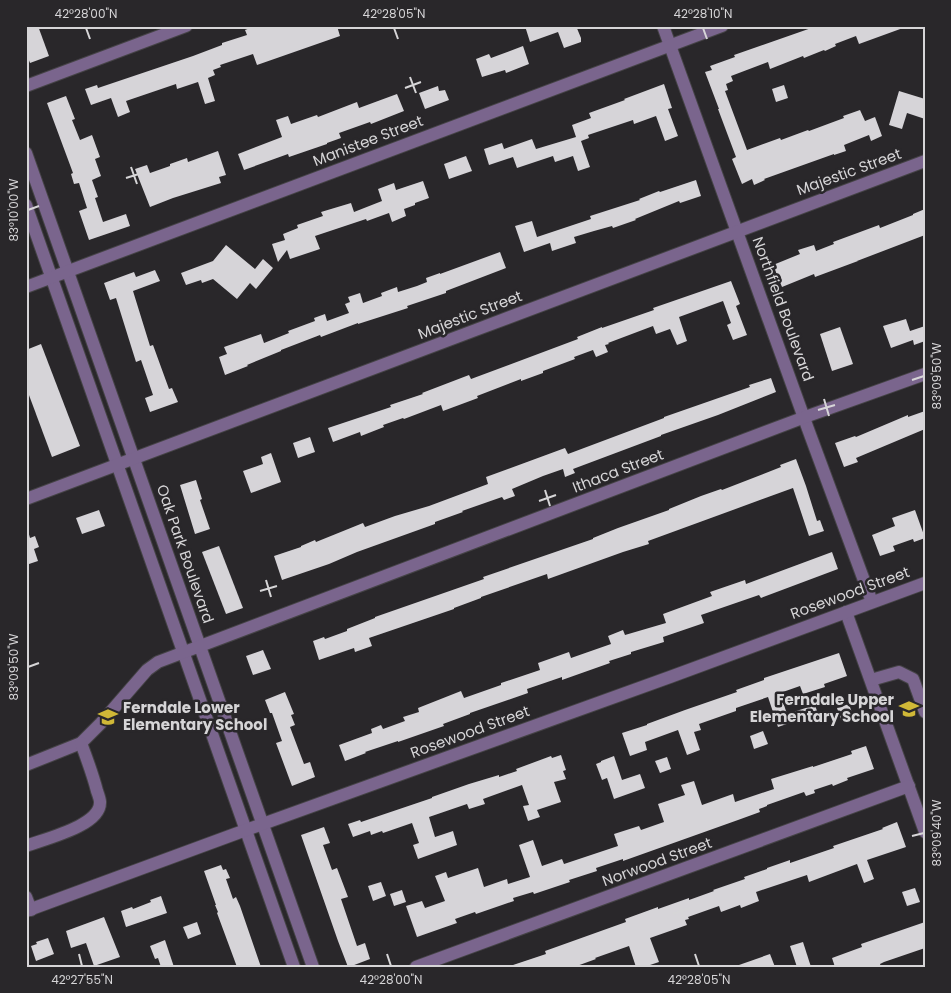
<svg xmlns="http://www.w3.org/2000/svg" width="951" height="993" font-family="Poppins,sans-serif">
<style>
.building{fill:#d6d4d8}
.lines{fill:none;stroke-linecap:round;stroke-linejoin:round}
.minor-casing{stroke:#454346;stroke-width:14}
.minor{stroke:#7a658d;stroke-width:12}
.ticks{fill:none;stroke:#d6d5d7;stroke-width:2}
.labels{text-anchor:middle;stroke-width:5;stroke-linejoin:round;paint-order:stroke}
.street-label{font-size:15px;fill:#d6d5d7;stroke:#29272a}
.poi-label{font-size:15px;font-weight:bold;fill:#d6d5d7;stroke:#29272a;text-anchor:end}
.neatline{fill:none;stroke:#d6d5d7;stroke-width:2}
.ticks-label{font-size:12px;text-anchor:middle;fill:#d6d5d7}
</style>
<rect width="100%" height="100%" fill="#29272a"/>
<!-- building -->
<g class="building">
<polygon points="26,26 38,26 49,56 30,63 26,52"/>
<polygon points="255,26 337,26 340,36 257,65 253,54 220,65 221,67 213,70 215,75 208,78 215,101 205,104 198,82 177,89 176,84 126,101 130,112 118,117 111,98 91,105 85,89 97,85 98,88 193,56 222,45 222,43 247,35 245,30"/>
<polygon points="525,26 576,26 581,38 581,42 564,48 558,32 530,42"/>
<polygon points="817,26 903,26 903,28 859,44 856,36 835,44 836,46 825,51 824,50 804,58 803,56 770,69 768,62 731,76 733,81 726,84 728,90 725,91 747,150 780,138 781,140 808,130 809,131 844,118 843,116 860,110 865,121 875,117 882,136 871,141 869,135 844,145 846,151 834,155 834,154 764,179 765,180 754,185 752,179 742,184 732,159 736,157 718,109 719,109 705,72 712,70 710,66 735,57 734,55"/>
<polygon points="523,46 529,64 506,73 505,70 482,77 476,59 489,54 491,58"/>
<polygon points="664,84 672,108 668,109 678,136 665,141 656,116 634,124 633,120 588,135 589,138 581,141 590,167 578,171 573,156 555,162 553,156 517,168 513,157 489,165 484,149 502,143 504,149 532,139 536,149 576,137 572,125 591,118 589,113 625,100 624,99"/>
<polygon points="784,85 788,98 776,102 772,89"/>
<polygon points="438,86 439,91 445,90 449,100 425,109 419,93"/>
<polygon points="899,91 925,99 925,119 907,113 902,129 889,125"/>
<polygon points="397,94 404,111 371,124 370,122 339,133 341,138 327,143 327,144 289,157 288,154 244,170 238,154 282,137 276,120 288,116 291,124 317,115 318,117 357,102 359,108"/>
<polygon points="66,96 75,119 72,120 80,140 92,135 100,157 95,159 101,176 92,180 98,197 95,198 103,222 126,214 130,226 89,240 79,211 87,208 79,183 74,184 71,174 73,173 47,103"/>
<polygon points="218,151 226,175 219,177 221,183 173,198 150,207 135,169 147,165 150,173 170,166 170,164 187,158 188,162"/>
<polygon points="466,156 472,171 449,179 444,164"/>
<polygon points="696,180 701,196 680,203 679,201 635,219 636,220 613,228 612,226 594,231 574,237 576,243 552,251 550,243 524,252 515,226 532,221 537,237 591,219 590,216 640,200 639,199 659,191 660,192"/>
<polygon points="423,181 429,198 415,203 415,205 404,209 406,216 392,222 389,213 367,221 366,219 315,236 320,249 290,259 287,250 278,262 272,244 285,240 283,234 298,228 297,225 323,216 321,212 351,203 354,212 382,201 378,189 394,183 396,190"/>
<polygon points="925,209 925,235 857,261 858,261 815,277 814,274 782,287 773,265 800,254 798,250 814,245 816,251 834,244 833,242 879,225 880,228 913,215 913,214"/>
<polygon points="226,245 255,269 263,259 273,268 256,289 250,283 237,299 213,279 202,283 201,280 186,285 181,273 213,261"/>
<polygon points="500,252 506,268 446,291 446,293 407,306 408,308 358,324 358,323 321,337 320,335 281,350 281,351 247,365 248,366 225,375 219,357 227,354 224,347 261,334 264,343 289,333 288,331 315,321 314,318 325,314 327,321 349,313 345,304 350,302 348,297 360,293 363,303 382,296 381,293 397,287 398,292 417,286 427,282 426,278 440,273 440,274"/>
<polygon points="155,270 160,281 133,291 150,346 153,345 169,389 172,388 178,402 150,412 145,398 153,395 141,360 136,362 116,298 110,300 104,283 134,272 136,277"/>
<polygon points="731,281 740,304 736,306 747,335 733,340 727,325 731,323 723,301 679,317 687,341 677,345 670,329 656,334 653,326 608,343 609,344 605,345 608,352 596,357 593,350 574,357 575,359 543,371 543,373 521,381 521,379 477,396 478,398 443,411 441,405 404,419 403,418 383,425 384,427 361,436 360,432 333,442 328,428 391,407 390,405 423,394 422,393 469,375 471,379 578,339 577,337 602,327 602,328 654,310 653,308"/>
<polygon points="906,319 910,331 925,326 925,341 914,345 913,340 891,348 883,326"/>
<polygon points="840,327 853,364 832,371 820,334"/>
<polygon points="41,344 80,446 52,457 26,387 26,350"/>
<polygon points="771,378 776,392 718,415 661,435 661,436 573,469 575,473 565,477 563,469 543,476 512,489 515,496 504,500 502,497 462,511 463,512 435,522 435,524 357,552 329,564 282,580 274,556 301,547 301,546 315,540 316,542 363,523 365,527 395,516 429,506 488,484 486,477 565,448 568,454 664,418 664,417 750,387 749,385"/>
<polygon points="925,411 925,429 856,458 858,462 844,467 835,443 855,436 856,437 908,415 908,417"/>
<polygon points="310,437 315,452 298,458 293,443"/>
<polygon points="271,453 281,482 251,493 243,471 263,464 261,457"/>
<polygon points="796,459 806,486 817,521 820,520 824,531 809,536 793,488 648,541 649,544 623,552 548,579 547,574 481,597 481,598 454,608 454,609 369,638 372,646 355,652 354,648 319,660 313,641 324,637 325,639 347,631 347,629 375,618 375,617 484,579 483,577 593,539 593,538 618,528 669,510 669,509 701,496 721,489 722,490 781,467 780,465"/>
<polygon points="196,480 202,499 200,500 210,529 195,534 180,485"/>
<polygon points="99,510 105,526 82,534 76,518"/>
<polygon points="915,510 925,538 914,542 913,539 893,546 895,551 880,556 872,535 895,526 892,518"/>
<polygon points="28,531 30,538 35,536 39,547 34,549 38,561 26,565 26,532"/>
<polygon points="219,546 243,608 226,614 202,552"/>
<polygon points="832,552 838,569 761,598 759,595 701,615 704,623 663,637 664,642 631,652 631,654 609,661 610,663 562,680 562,677 527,689 528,693 470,713 470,714 443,724 444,726 398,742 398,741 365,752 366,753 345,761 339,745 372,733 371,729 381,725 383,729 405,721 403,717 419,712 418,708 461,691 464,698 501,685 501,683 540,670 538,663 569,652 571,658 611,644 608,636 623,630 625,635 666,623 663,614 712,596 710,592 745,580 746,584"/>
<polygon points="263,650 271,669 253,675 246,656"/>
<polygon points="839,653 847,676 824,684 825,687 803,694 800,686 780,693 787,714 815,705 819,717 808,721 807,717 778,727 768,697 736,708 736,711 699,724 701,730 694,732 700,750 687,755 678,730 645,742 647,750 630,756 622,733 647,725 647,724 685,710 737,692 736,690 764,680 764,678"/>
<polygon points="285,692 294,714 291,715 295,725 290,727 304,764 310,762 315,777 292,786 276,743 282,741 272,713 270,713 265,700"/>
<polygon points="849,704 853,716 841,720 837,708"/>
<polygon points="763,731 768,744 754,749 750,736"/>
<polygon points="866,746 874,769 847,778 848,780 833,786 832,784 814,790 815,793 806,796 804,792 767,805 767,806 759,809 760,812 738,820 623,861 623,859 596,868 597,871 569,880 570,882 534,894 533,892 513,898 514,901 476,914 475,912 455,919 457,923 417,937 406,906 422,901 425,908 445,901 435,876 446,872 448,878 478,868 484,887 507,879 508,884 530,877 519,845 533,840 542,866 562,859 564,864 618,846 614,834 639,826 641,830 664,822 658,804 685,795 681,785 694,781 702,805 733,794 735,802 774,789 771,779 813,766 813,767 852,754 851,751"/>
<polygon points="561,755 566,770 563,771 566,779 554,782 561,802 537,810 540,817 528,821 523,806 529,805 522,785 483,799 485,804 469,809 467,804 429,817 435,837 453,831 457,845 418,859 413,845 419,843 412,823 383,833 382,831 371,835 370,831 353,837 348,824 360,820 361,822 432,798 432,797 469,784 499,775 499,777 517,771 516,769 551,756 552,758"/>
<polygon points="614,756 622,780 640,774 645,788 614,799 607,778 602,780 596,764 601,762 601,761"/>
<polygon points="667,757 671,769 660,773 655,761"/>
<polygon points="897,822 906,847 867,860 874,879 864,883 857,864 809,882 807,875 756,892 759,901 741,908 740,905 721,912 719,906 688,917 689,919 685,920 687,925 650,938 659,962 644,967 636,967 629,946 595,958 596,959 574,967 513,967 513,965 546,954 545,951 626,922 625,919 658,907 658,909 689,898 689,900 714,891 713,890 745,879 744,877 767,869 767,868 790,860 790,863 834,848 833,846 883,829 882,828"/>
<polygon points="324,827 330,843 323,845 332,870 337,868 348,897 341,899 357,946 365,943 370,959 349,967 348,967 338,941 301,835"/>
<polygon points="221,865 223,870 226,869 230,878 226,879 233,899 236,897 240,906 261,967 237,967 217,913 218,912 215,905 216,905 204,871"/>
<polygon points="381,882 386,896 373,901 368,886"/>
<polygon points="915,888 920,902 907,906 902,892"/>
<polygon points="402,890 406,902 394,906 390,894"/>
<polygon points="161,896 167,913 126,927 121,911 132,907 133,909 151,902 150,900"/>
<polygon points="104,917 120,957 94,966 86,943 71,948 66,931"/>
<polygon points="197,922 201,934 188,939 183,927"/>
<polygon points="925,922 925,948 884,962 880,964 881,967 835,967 832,958 862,947 861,944"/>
<polygon points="48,938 54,954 36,961 31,946 37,944 36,942"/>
<polygon points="165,940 174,967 161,967 158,958 155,959 150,946"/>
<polygon points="803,942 811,967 797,967 790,946"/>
<polygon points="770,954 775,967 739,967 739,965"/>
</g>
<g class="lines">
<defs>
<g id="minor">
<polyline points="663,26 808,429 872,602"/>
<polyline points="26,86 186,26"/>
<polyline points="26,153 313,967"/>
<polyline points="26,205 294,967"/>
<polyline points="26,287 722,26"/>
<path d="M 26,499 C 326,388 625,272 925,161"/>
<polyline points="846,612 925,832"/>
<polyline points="871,680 899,672 913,679 925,712"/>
<polyline points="26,765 81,743 101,723 147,670 158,662 805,417 925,374"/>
<path d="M 26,846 C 44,839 101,826 100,802 C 100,799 98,794 97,791 C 93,775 87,759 81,743"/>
<polyline points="26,897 31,910"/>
<polyline points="26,911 235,834 670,677 925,583"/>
<polyline points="416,967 909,786"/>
</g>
</defs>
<!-- minor casing -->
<use href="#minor" class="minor-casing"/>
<!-- minor -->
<use href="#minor" class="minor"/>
</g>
<!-- ticks -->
<path class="ticks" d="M 86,28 L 90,39M 394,28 L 398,39M 703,28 L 707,39M 410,77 L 416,93M 405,88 L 421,82M 131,167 L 137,184M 126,178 L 142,173M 28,210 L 39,206M 912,380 L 924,376M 824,399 L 829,416M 818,410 L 835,405M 545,490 L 550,506M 539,501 L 556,495M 266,580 L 271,597M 260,591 L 277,586M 28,667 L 39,663M 912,836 L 924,833M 679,903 L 684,919M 673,914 L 690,908M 79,954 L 82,966M 387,954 L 391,966M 695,954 L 699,966"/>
<!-- icons -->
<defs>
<symbol id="school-bare" viewBox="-9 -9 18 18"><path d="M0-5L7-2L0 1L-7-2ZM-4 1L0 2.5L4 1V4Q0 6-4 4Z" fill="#d0b837" stroke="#29272a" stroke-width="2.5" paint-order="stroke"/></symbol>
</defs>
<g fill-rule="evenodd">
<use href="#school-bare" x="895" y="695" width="28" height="28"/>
<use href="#school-bare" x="94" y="703" width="28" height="28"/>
</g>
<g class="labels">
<!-- street labels -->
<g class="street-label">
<text transform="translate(368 141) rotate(-21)" y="5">Manistee Street</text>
<text transform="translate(849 172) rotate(-20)" y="5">Majestic Street</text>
<text transform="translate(783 309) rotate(70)" y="5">Northfield Boulevard</text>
<text transform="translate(470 315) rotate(-21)" y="5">Majestic Street</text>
<text transform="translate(618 471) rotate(-21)" y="5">Ithaca Street</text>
<text transform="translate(185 554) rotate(71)" y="5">Oak Park Boulevard</text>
<text transform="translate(850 593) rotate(-20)" y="5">Rosewood Street</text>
<text transform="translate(470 732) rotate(-20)" y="5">Rosewood Street</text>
<text transform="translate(657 862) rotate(-20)" y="5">Norwood Street</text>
</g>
<!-- poi labels -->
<g class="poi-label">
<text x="894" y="705">Ferndale Upper<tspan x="894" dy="17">Elementary School</tspan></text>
<text x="123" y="713" text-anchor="start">Ferndale Lower<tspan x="123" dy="17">Elementary School</tspan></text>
</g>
</g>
<!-- border -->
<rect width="951" height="993" fill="none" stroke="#29272a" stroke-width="55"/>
<rect x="28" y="28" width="896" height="938" class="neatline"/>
<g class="ticks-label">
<text x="86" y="18">42°28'00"N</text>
<text x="394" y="18">42°28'05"N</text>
<text x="703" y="18">42°28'10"N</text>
<text transform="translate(14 210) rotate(-90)" y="4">83°10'00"W</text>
<text transform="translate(937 376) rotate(-90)" y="4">83°09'50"W</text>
<text transform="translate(14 667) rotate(-90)" y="4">83°09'50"W</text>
<text transform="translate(937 833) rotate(-90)" y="4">83°09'40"W</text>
<text x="82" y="984">42°27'55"N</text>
<text x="391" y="984">42°28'00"N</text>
<text x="699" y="984">42°28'05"N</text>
</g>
</svg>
